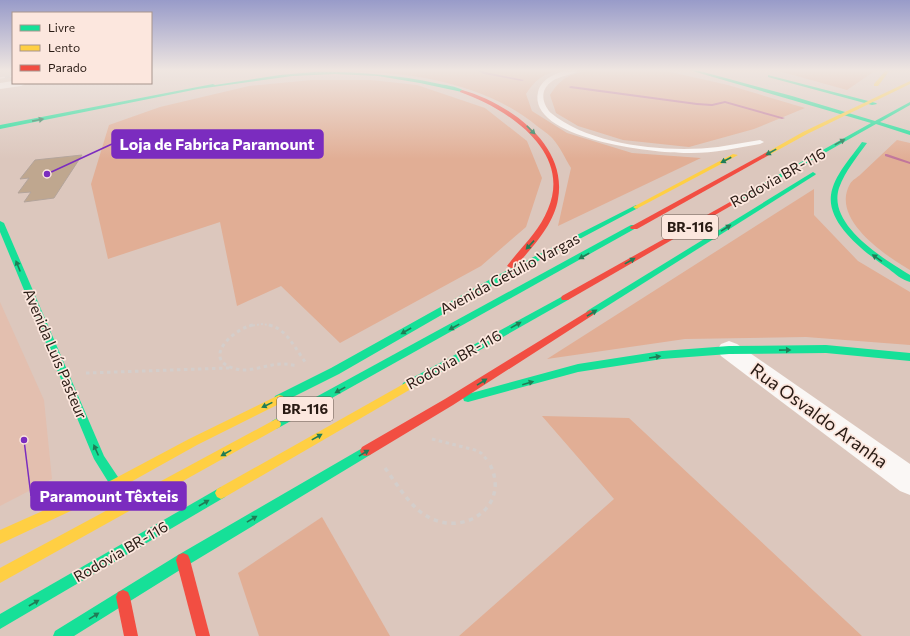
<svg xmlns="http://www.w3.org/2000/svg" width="910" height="636" font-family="Commissioner,sans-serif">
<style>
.built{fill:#e3bfaf}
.green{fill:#e1ae95}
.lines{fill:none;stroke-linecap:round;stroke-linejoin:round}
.stream{fill:#c1769b;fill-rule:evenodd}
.building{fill:#bfa78f;stroke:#b3a49b}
.path-far2{stroke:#d4cecb;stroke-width:2;stroke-dasharray:2 2;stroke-linecap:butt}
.path-far1{stroke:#d4cecb;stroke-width:3;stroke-dasharray:3.5 3.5;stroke-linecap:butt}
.path{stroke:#d4cecb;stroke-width:3.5;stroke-dasharray:4.5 4.5;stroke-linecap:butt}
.lane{fill:#faf7f5;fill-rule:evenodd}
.street{fill:#faf7f5;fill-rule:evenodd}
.fast{fill:#16e098;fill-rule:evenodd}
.slow{fill:#ffcf43;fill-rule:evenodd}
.jam{fill:#f24e42;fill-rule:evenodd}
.rail-casing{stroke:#ccc6c3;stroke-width:2.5}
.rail{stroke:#fce7de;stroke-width:1.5;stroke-dasharray:5;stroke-linecap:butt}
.oneway{fill:#1f7d56}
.labels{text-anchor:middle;stroke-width:3.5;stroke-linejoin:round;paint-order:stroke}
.shield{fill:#fce7de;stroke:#685850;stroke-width:1}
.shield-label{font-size:14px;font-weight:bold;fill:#281a13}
.street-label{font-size:15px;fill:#281a13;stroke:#fce7de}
.near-street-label{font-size:18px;fill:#281a13;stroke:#fce7de}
.leader{fill:none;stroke:#7b2cbf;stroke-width:1.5}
.callout-dot{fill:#7b2cbf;stroke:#fce7de;stroke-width:1.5}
.callout{fill:#7b2cbf;stroke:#7b2cbf;stroke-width:1.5}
.callout-label{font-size:16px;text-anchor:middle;font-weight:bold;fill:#fff}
</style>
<rect width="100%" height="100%" fill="#dcc7bd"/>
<!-- built -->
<polygon class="built" points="0,302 44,400 52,479 0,506"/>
<!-- green -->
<g class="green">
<path d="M 310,70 L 559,70 C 543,74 535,80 526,94 L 532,111 L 567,133 L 632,153 L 701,158 L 558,226 L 571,168 C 565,158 560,147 553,139 C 549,134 542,130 537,126 C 474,74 376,67 297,73 Z"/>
<path d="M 595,70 L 670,72 L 728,85 L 805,108 L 754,129 L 689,147 L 623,140 L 578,126 L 556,113 L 550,95 C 563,75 571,74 595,70 Z"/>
<polygon points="775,70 876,70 847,90"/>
<polygon points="312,80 371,80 417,85 485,108 527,141 542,178 526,227 481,266 340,343 281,286 237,306 220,222 108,259 91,184 109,125 160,107 249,86"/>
<path d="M 897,140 L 910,143 L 910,270 C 886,256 830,219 850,184 C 852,180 858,177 861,174 C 873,163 885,151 897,140 Z"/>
<polygon points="814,189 814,215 858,261 910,292 910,345 806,337 685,339 547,359"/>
<polygon points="542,416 629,418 862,636 459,636 614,499"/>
<polygon points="322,517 390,636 259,636 238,573"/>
</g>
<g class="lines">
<!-- stream -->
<g class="stream">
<polygon points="476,70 479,70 485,72 524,80 522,81 484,74"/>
<polygon points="571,86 697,103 712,104 725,101 785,118 782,119 725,103 712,106 697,105 570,88 569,87"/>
<polygon points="885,154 887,154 910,162 910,164 885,156"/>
</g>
</g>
<!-- building -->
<polygon class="building" points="82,155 54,198 24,202 31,192 18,193 29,178 20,179 35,160"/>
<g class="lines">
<!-- path-far2 -->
<polyline class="path-far2" points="249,326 263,324 273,326"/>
<!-- path-far1 -->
<g class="path-far1">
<path d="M 253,325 C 235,328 201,358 233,368 C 246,373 260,367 272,365 C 281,363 288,364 297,366"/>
<path d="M 269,325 C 287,329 296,350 306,363"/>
<polyline points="86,373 229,368"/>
<polyline points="432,439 475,450 481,453 489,462"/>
</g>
<!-- path -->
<path class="path" d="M 385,468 C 398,485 410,508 430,518 C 468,537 513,502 488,461"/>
<!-- lane -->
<path class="lane" d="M 568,70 L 579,70 C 569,77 556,75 547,86 C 540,94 544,106 551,113 C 591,146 668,153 718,147 C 732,145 746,142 760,140 L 764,142 L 760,144 C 737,148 715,153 691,153 C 660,154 527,140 538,92 C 541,79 556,73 568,70 Z"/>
<!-- street -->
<g class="street">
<polygon points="13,81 13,83 27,83 21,86 0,89 0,83"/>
<polygon points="729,341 737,344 910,464 910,495 900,491 721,356 717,350 721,344"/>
</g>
<!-- fast -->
<g class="fast">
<polygon points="689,70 696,70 792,96 875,121 910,102 910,105 880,122 910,131 910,135 876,124 741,200 737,200 737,198 871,123"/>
<path d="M 313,72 C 355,71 395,75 435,83 C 444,85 457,86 464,91 L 462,92 L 420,83 L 378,76 L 335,74 L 292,76 L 198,89 L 0,129 L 0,125 L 213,84 L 215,85 L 280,75 Z"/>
<polygon points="768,75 876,103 877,104 872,105 768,77"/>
<path d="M 862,142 L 867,143 C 857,157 845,171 839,188 C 827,225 884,259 910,275 L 910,282 C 902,280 895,274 889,269 C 867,254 827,225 831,195 C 834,175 851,158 862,142 Z"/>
<polygon points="813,172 816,174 815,175 593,315 587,315 586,313 587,311"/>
<polygon points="636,205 638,206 638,208 504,279 339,374 283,402 279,403 275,402 274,399 275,396 331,368 498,275"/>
<polygon points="0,221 4,223 104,456 120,480 122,484 120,488 116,490 112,488 94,459 0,232"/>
<polygon points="631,225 637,225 638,227 280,427 276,429 272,427 271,424 272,421"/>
<polygon points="565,295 568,296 569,298 568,300 411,389 407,390 403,389 402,386 403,383"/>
<polygon points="826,345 910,353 910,361 826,353 729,354 662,359 578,372 468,402 464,401 463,398 464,395 468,394 578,364 662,351 729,346"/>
<polygon points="366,446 370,447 372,451 370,455 188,565 74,636 53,636 55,631 178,555"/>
<polygon points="221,487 225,489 227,493 225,497 0,629 0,614"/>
</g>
<!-- slow -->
<g class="slow">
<polygon points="886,70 890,70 878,86 874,86 874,84"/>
<polygon points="910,81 910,84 807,134 769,155 764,154 803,132"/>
<polygon points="733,154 738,155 638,208 636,209 633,207"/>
<polygon points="407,382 411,383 412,386 411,389 225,497 221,499 217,497 215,493 217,489"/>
<polygon points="279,395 283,396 284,399 283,402 197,445 120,488 0,544 0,530 112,480 189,439"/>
<polygon points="276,419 280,421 281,424 280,427 0,583 0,568"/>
</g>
<!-- jam -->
<g class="jam">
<path d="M 462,90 C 508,103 568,144 558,199 C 554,225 531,249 514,268 L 511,268 L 507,266 C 521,247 539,232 548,209 C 573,151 506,108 460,92 L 460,91 Z"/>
<polygon points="767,152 770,154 769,155 637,229 631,229 630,227"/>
<polygon points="739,197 741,198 741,200 568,300 562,300 561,298 562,296"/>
<polygon points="590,310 594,313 593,315 453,405 370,455 366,456 362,455 360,451 362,447 445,399"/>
<polygon points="183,553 188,555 190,560 210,636 196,636 176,560 178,555"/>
<polygon points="123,590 128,592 130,597 138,636 124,636 116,597 118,592"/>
</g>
<defs>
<polyline id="rail" points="0,78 13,76"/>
</defs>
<!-- rail casing -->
<use href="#rail" class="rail-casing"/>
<!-- rail -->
<use href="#rail" class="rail"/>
</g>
<!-- one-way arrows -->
<defs><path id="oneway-solid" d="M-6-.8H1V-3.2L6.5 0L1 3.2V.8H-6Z"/></defs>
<g class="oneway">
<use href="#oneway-solid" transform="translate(38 120) rotate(-11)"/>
<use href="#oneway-solid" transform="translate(531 130) rotate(45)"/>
<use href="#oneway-solid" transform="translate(840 142) rotate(-29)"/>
<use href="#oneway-solid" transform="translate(771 152) rotate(151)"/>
<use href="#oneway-solid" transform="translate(726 160) rotate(152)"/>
<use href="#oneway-solid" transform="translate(726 228) rotate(-32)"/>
<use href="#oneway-solid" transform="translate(530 245) rotate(133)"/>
<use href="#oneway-solid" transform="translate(584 256) rotate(151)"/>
<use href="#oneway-solid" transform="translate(877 258) rotate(-145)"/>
<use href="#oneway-solid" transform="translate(630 261) rotate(-29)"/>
<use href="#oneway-solid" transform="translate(18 266) rotate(-112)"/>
<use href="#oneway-solid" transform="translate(592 313) rotate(-32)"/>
<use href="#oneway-solid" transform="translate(516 325) rotate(-29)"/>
<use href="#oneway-solid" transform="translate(454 327) rotate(151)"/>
<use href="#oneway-solid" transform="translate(406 331) rotate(150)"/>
<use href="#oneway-solid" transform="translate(785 350) rotate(-1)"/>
<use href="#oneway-solid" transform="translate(655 357) rotate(-9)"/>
<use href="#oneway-solid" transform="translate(482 382) rotate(-32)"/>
<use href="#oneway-solid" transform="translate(528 383) rotate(-16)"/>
<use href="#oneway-solid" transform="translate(340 390) rotate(151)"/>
<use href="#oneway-solid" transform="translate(267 405) rotate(154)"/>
<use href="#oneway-solid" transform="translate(317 437) rotate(-29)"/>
<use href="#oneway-solid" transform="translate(96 450) rotate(-114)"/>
<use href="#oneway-solid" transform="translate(226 453) rotate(151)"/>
<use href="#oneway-solid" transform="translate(364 453) rotate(-31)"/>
<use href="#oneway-solid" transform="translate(204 503) rotate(-30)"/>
<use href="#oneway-solid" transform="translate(252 519) rotate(-31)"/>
<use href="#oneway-solid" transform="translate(34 603) rotate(-30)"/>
<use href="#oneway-solid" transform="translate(94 616) rotate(-32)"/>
</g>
<!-- sky -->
<linearGradient id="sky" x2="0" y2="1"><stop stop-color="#989bc9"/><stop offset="0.44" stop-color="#efe6e1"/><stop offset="1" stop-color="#efe6e1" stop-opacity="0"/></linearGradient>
<rect width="910" height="159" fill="url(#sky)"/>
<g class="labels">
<!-- shield labels -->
<g class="shield">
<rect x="662" y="215" width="56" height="24" rx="3"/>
<rect x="277" y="397" width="56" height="24" rx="3"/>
</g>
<g class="shield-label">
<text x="690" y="232">BR-116</text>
<text x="305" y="414">BR-116</text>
</g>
<!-- street labels -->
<g class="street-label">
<text transform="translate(778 178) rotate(-29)" y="5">Rodovia BR-116</text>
<text transform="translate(510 274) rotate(-28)" y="5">Avenida Getúlio Vargas</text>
<text transform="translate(55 354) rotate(67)" y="5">Avenida Luís Pasteur</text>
<text transform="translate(454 360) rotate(-29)" y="5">Rodovia BR-116</text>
<text transform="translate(121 552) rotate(-30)" y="5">Rodovia BR-116</text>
</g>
<!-- near-street labels -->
<g class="near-street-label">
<text transform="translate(819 416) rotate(36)" y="6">Rua Osvaldo Aranha</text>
</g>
</g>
<!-- callouts -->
<path class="leader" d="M47 174L112 144M24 440L31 496"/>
<g class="callout-dot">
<circle cx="47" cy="174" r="4"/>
<circle cx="24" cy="440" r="4"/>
</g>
<g class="callout">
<rect x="112" y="130" width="211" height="28" rx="4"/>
<rect x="31" y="482" width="155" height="28" rx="4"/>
</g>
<g class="callout-label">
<text x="217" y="150">Loja de Fabrica Paramount</text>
<text x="109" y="502">Paramount Têxteis</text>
</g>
<!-- legend -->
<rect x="12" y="12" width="140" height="72" fill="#fce7de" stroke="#a7958d"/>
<rect x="20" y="25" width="20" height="6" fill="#16e098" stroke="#a7958d"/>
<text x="48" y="32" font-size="12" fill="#281a13">Livre</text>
<rect x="20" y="45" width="20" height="6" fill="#ffcf43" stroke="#a7958d"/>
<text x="48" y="52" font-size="12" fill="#281a13">Lento</text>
<rect x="20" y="65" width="20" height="6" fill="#f24e42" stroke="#a7958d"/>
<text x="48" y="72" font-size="12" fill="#281a13">Parado</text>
</svg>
